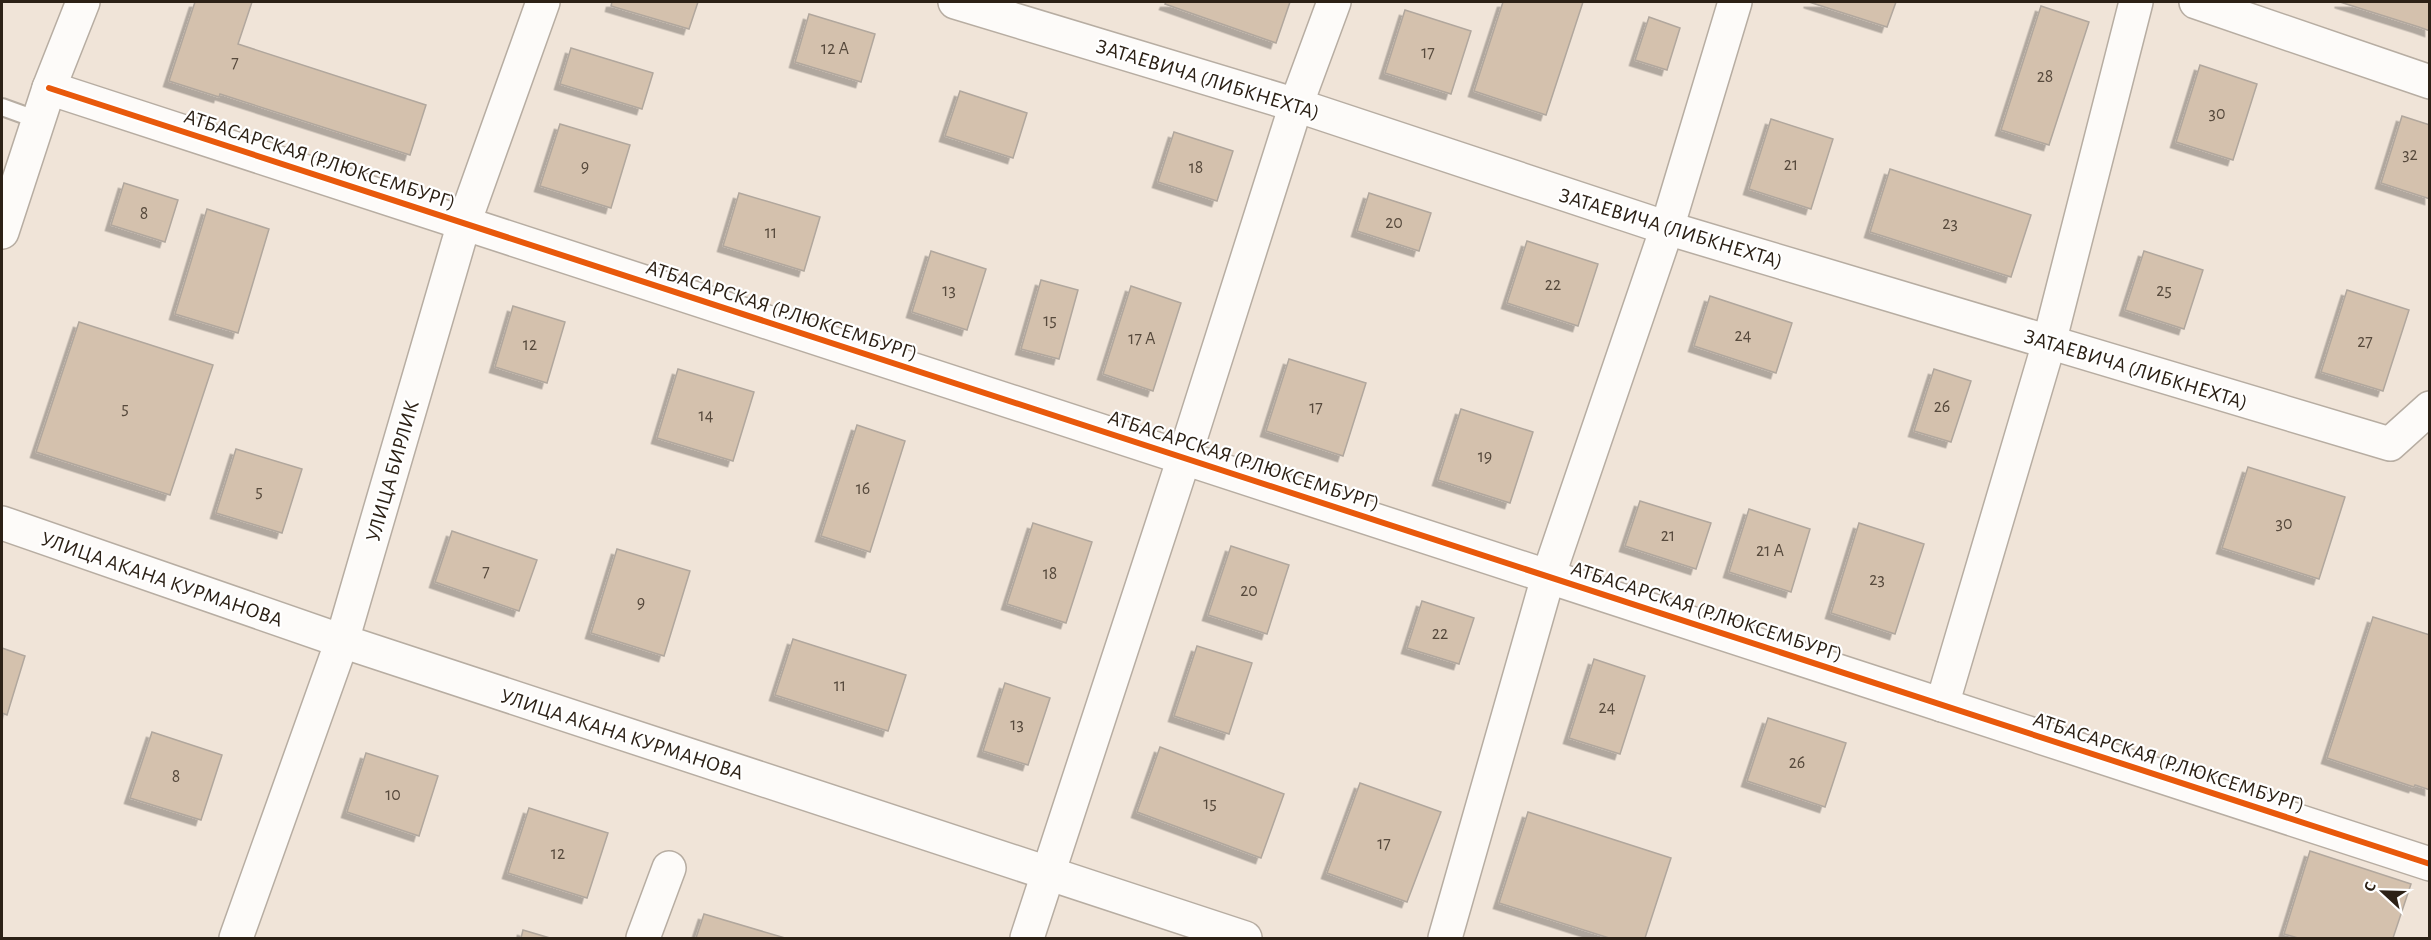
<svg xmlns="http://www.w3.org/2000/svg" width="2431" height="940" font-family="'Alegreya Sans',sans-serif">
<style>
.building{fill:#d4c1ad;stroke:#b1a79d;stroke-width:1.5;filter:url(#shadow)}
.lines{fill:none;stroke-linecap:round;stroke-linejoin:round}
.lane-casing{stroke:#b7ada2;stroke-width:20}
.street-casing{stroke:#b7ada2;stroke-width:36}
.secondary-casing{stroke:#b7ada2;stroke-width:36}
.lane{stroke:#fdfbf9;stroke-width:16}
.street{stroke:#fdfbf9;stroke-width:33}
.secondary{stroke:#fdfbf9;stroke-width:33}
.cycleway-casing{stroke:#fff;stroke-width:10}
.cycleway{stroke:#e8590c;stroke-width:6}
.labels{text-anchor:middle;stroke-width:4.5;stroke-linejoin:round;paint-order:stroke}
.number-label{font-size:18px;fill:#56493c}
.street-label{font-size:21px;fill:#2c2116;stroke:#fff}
</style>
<defs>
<filter id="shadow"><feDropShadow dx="-5.5" dy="5.5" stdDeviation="0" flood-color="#0004"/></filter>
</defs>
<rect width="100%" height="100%" fill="#f0e4d8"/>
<!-- building -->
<g class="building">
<polygon points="195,2 252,2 238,44 426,105 410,155 220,94 219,97 169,81"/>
<polygon points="612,2 698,2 689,29 611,6"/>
<polygon points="1166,2 1290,2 1276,43 1165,4"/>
<polygon points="1503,2 1583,2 1546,115 1474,91"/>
<polygon points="1809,2 1896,2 1887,27"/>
<polygon points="2340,2 2430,2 2430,31 2419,27"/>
<polygon points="2041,6 2089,22 2049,145 2001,130"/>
<polygon points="1405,10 1471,31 1451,94 1385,73"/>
<polygon points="809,14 875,34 861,82 795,62"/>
<polygon points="1649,17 1680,28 1667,70 1635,60"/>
<polygon points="571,48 653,73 642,109 560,84"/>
<polygon points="2200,65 2257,84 2233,160 2176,142"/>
<polygon points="960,91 1027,113 1013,158 945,136"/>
<polygon points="2402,116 2430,125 2430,199 2381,183"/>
<polygon points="1771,119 1833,139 1811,209 1749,189"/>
<polygon points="560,124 630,145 611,208 540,186"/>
<polygon points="1174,132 1233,151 1217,201 1158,182"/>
<polygon points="1890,169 2031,215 2011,277 1870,232"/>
<polygon points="124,183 178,200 165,242 111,225"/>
<polygon points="739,193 820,217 804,271 723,246"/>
<polygon points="1369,193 1431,213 1419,251 1357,231"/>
<polygon points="207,209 269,229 238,333 175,314"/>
<polygon points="1527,241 1598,264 1578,326 1507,303"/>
<polygon points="931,251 986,269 967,330 912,312"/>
<polygon points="2144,251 2203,270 2184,329 2125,310"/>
<polygon points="1041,280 1078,290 1059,359 1021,349"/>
<polygon points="1131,286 1181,303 1153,391 1103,374"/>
<polygon points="2347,290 2409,310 2383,391 2321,372"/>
<polygon points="1710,296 1792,323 1776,373 1694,346"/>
<polygon points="513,306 565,322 547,383 495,367"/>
<polygon points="79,322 213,365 170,495 36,452"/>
<polygon points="1289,359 1366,383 1343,456 1266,431"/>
<polygon points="678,369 754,392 733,461 657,438"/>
<polygon points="1934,369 1971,381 1951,442 1914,431"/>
<polygon points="1461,409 1533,432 1510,503 1438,480"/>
<polygon points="857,425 905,441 870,552 821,536"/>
<polygon points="236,449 302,469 282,533 216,513"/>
<polygon points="2248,467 2345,497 2319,579 2222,548"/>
<polygon points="1640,501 1711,523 1696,569 1625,546"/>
<polygon points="1749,509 1810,529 1791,592 1729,572"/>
<polygon points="1033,523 1092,542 1066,623 1007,604"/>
<polygon points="1859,523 1924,544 1895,634 1831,613"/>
<polygon points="452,531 537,560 519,611 435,582"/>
<polygon points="1231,546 1289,565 1267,634 1208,615"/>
<polygon points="617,549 690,571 664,656 591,633"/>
<polygon points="1422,601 1474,618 1459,664 1407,648"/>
<polygon points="2373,617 2430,635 2430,790 2415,785 2414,787 2327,758"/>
<polygon points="793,639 906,675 888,731 775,695"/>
<polygon points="1197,646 1252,663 1229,734 1174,716"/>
<polygon points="2,648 25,656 7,715 2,713"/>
<polygon points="1594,659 1645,676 1620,754 1569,738"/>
<polygon points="1005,683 1050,698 1028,765 983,751"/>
<polygon points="1768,718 1846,743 1825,807 1747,781"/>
<polygon points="152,732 222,755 201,820 130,798"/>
<polygon points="1160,747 1284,794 1261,858 1137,812"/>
<polygon points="366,753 438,776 419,836 347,812"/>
<polygon points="1360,783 1441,812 1407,902 1327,873"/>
<polygon points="529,808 608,833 587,898 508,873"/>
<polygon points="1528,812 1671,858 1645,938 1609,938 1499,903"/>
<polygon points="2310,851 2411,884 2393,938 2298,938 2284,934"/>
<polygon points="704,914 785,938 696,938"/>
<polygon points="523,930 550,938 521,938"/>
</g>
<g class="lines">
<defs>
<polyline id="lane" points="2,107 38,120"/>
<g id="street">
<polyline points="955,2 1296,105 1667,228 2390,444 2430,408"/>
<polyline points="2196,2 2430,82"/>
<polyline points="49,88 2430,864"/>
<polyline points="2,232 49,88 83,2"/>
<polyline points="1942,705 2049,343 2136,2"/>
<polyline points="236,938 342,641 464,223 543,2"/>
<polyline points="643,938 669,868"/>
<polyline points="1027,938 1184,458 1296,105 1334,2"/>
<polyline points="1445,938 1548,577 1667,228 1735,2"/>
</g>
<polyline id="secondary" points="2,523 342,641 1245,938"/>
</defs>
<!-- lane casing -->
<use href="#lane" class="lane-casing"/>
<!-- street casing -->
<use href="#street" class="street-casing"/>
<!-- secondary casing -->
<use href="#secondary" class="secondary-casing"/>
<!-- lane -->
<use href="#lane" class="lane"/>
<!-- street -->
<use href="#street" class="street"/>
<!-- secondary -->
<use href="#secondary" class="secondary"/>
<defs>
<polyline id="cycleway" points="49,88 2430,864"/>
</defs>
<!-- cycleway casing -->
<use href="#cycleway" class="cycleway-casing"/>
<!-- cycleway -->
<use href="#cycleway" class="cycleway"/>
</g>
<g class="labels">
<!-- number labels -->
<g class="number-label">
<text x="835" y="54">12 А</text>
<text x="1428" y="58">17</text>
<text x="235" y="68">7</text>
<text x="2045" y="82">28</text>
<text x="2217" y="119">30</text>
<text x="2410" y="160">32</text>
<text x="1791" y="170">21</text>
<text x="585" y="172">9</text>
<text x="1196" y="173">18</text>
<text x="144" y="219">8</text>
<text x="1394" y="228">20</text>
<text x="1950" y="229">23</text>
<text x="771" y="238">11</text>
<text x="1553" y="290">22</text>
<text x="949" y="296">13</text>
<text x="2164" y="296">25</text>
<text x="1050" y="326">15</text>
<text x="1743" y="341">24</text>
<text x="1142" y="344">17 А</text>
<text x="2365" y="347">27</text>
<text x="530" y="350">12</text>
<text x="1942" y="412">26</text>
<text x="1316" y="413">17</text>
<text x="125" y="414">5</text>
<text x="706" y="421">14</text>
<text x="1485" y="462">19</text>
<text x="863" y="494">16</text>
<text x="259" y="497">5</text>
<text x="2284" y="529">30</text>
<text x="1668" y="541">21</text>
<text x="1770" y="556">21 А</text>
<text x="486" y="577">7</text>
<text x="1050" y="579">18</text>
<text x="1877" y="585">23</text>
<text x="1249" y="596">20</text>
<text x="641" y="608">9</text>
<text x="1440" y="639">22</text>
<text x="840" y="691">11</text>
<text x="1607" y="713">24</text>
<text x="1017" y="730">13</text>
<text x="1797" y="768">26</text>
<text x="176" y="782">8</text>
<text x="393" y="800">10</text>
<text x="1210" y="809">15</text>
<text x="1384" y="849">17</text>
<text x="558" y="859">12</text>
</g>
<!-- street labels -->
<g class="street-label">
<text transform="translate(1208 79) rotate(17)" y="7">ЗАТАЕВИЧА (ЛИБКНЕХТА)</text>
<text transform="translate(320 159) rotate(18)" y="7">АТБАСАРСКАЯ (Р.ЛЮКСЕМБУРГ)</text>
<text transform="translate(1671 228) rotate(17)" y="7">ЗАТАЕВИЧА (ЛИБКНЕХТА)</text>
<text transform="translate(782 310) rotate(18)" y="7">АТБАСАРСКАЯ (Р.ЛЮКСЕМБУРГ)</text>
<text transform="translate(2136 369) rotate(17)" y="7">ЗАТАЕВИЧА (ЛИБКНЕХТА)</text>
<text transform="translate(1244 460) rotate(18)" y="7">АТБАСАРСКАЯ (Р.ЛЮКСЕМБУРГ)</text>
<text transform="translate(392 471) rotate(-74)" y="7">УЛИЦА БИРЛИК</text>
<text transform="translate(162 579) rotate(19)" y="7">УЛИЦА АКАНА КУРМАНОВА</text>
<text transform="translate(1707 611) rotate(18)" y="7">АТБАСАРСКАЯ (Р.ЛЮКСЕМБУРГ)</text>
<text transform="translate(622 734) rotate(18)" y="7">УЛИЦА АКАНА КУРМАНОВА</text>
<text transform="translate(2169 762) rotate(18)" y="7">АТБАСАРСКАЯ (Р.ЛЮКСЕМБУРГ)</text>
</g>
</g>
<!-- border -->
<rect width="2431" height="940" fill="none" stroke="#2c2116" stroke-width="6"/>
<!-- north arrow -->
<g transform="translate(2383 892) rotate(292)" stroke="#ffffff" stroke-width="4.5" paint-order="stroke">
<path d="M0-4.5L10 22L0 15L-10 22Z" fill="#2c2116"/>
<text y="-9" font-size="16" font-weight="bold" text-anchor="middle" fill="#2c2116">С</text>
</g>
</svg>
